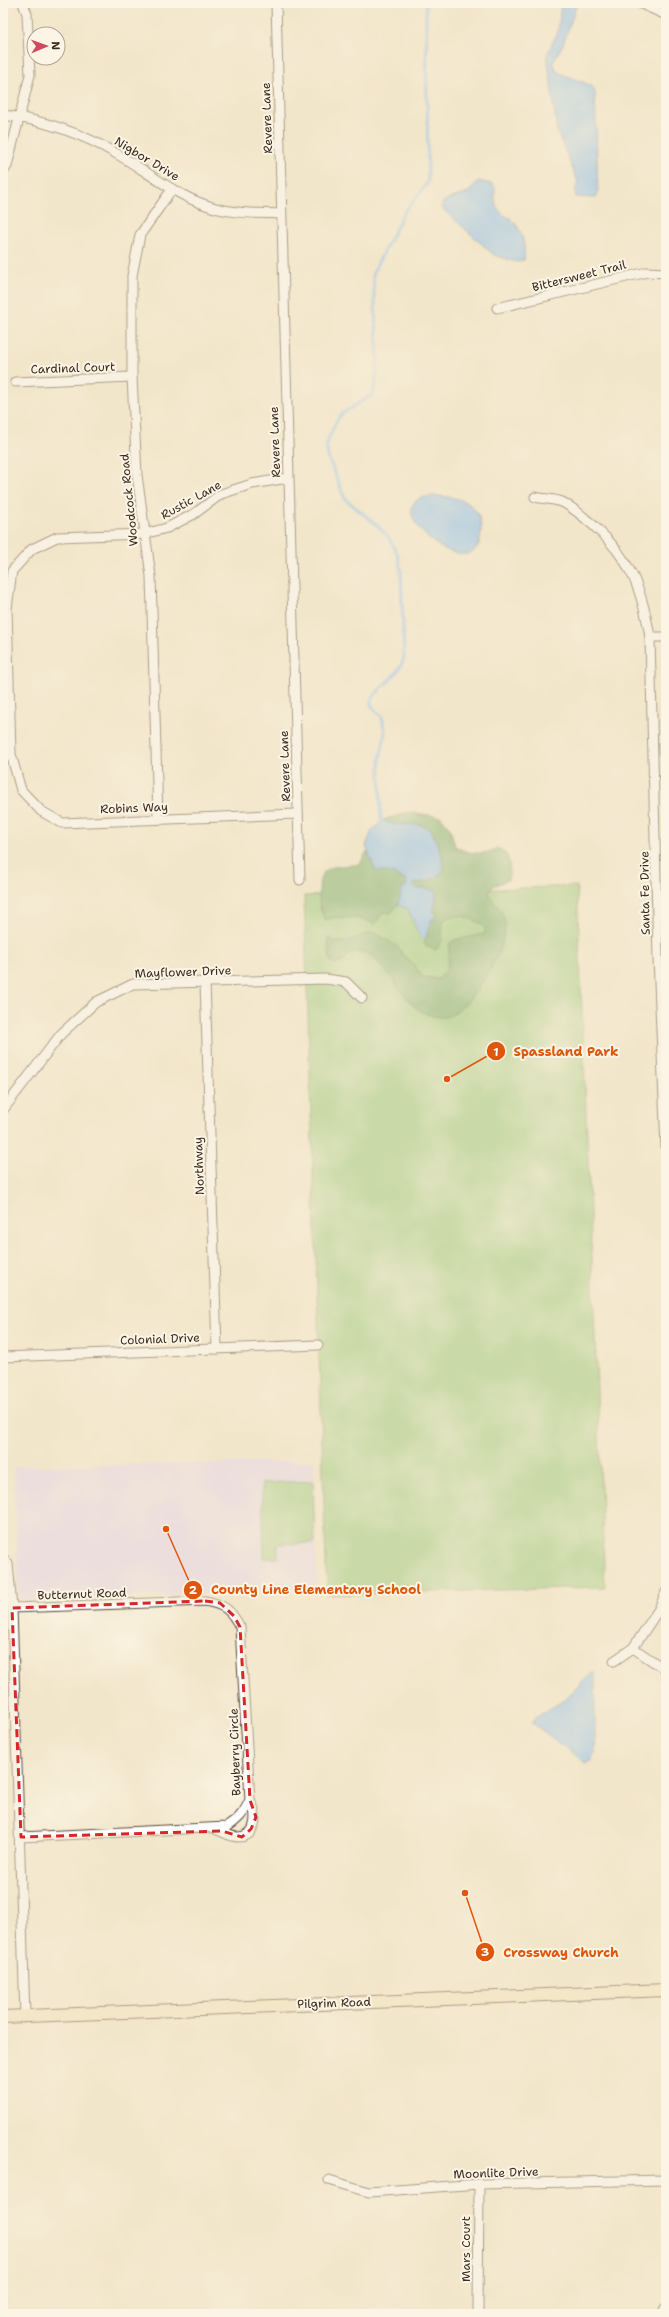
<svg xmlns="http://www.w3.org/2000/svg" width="669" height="2317" font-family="'Shantell Sans',sans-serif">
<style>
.built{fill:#e2d4f3}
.green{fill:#97cb7c;stroke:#697a4d}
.forest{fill:#79af6c;stroke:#5a6c45}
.water{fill:#83bdf4;stroke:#5f7489}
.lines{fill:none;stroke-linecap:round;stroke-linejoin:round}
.stream{stroke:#83bdf4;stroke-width:3}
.street-casing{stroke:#564638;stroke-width:11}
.secondary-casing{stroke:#564638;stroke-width:14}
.street{stroke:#fff;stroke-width:9}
.secondary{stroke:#f7e8c3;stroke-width:12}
.marked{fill:none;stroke:#d62828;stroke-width:3;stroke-dasharray:8 5;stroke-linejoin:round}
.labels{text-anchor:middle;stroke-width:4;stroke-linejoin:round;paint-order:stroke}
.street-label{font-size:12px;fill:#3b2a1e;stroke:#fcf5e5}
.leader{fill:none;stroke:#df570d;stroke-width:1.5}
.callout-dot{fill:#df570d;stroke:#fcf5e5;stroke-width:1.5}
.mark-label{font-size:12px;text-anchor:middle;font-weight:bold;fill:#fff}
.callout-label{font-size:13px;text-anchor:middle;font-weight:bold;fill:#df570d;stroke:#fcf5e5;stroke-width:4;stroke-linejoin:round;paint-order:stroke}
</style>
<rect width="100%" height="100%" fill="#fcf5e5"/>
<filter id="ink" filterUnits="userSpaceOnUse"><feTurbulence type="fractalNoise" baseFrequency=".025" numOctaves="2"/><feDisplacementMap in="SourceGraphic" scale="8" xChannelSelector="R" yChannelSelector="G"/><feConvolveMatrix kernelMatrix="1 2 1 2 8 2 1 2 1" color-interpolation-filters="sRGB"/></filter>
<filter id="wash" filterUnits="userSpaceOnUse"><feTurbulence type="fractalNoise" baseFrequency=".012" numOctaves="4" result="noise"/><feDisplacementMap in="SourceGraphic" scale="16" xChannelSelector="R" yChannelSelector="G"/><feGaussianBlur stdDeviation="0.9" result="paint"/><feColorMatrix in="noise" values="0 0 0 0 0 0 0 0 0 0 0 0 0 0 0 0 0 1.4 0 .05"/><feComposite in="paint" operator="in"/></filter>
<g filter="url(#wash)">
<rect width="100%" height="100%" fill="#f2e6ca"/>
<!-- built -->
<polygon class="built" points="314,1461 317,1590 19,1600 14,1467"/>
<!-- green -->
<g class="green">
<polygon points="577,886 605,1587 327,1595 304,896"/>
<polygon points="313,1481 315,1543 278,1544 278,1558 264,1559 262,1483"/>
</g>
<!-- forest -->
<g class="forest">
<path d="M 409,812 L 441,817 L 450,828 L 455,846 C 467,854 485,856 496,848 C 510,851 512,868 508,880 L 491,887 L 489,893 C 493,903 504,912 505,923 C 507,950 471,1009 446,1017 C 415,1018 405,995 388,974 C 382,965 374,959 366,952 L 350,953 L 343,962 L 336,964 L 330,961 L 328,938 C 343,950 359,932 376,933 L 398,947 L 403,955 L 412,962 L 423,977 L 439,979 L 447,969 L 450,943 L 454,940 L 485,934 L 485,928 C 474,917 454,910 443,922 L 442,940 L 436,950 L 427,946 L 424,942 L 427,937 L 431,920 L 435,918 L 432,910 L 435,905 L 436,892 L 424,888 L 417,889 L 413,884 L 428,881 L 443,872 L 442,856 L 435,836 L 421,825 L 392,824 L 383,820 Z"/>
<path d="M 367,851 L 375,870 L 392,873 L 405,880 L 407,885 L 400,901 L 391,913 L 383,912 L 375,924 L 357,918 L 336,917 L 326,920 C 320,912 319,903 319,893 C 318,861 336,868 360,864 Z"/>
</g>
<!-- water -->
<g class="water">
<polygon points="561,3 574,3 576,7 563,44 553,62 557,72 592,86 595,93 598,192 597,196 592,198 576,197 575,192 578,182 557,131 547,54 558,32"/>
<path d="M 478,181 L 492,184 L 495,188 C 495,195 494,203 498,209 C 501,214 506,216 511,219 C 522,228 526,245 524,260 L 517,262 L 494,255 L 443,209 L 442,203 L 445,200 L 468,193 Z"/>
<path d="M 432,496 C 455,496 481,501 481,529 C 482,590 393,524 415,502 C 419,497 426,497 432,496 Z"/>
<polygon points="383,820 392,824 421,825 431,830 442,856 443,872 428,881 413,884 417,889 422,888 436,891 435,905 432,910 436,917 431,920 431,925 428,928 426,939 419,935 408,909 398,905 402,889 407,885 405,880 392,873 375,870 366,846 372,830"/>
<polygon points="592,1673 595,1673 595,1753 590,1762 586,1763 535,1725 533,1722 535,1718 565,1699"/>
</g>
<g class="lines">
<!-- stream -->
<path class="stream" d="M 381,821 L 380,761 L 385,732 L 382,717 L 373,708 L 370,703 C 378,685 399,678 404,658 L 401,570 L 397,553 L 389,538 L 377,525 L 345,499 L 328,457 L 326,444 L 337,420 L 343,413 L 372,395 L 375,386 L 378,359 L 373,273 L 403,214 L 428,182 L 426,3"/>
</g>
</g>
<g filter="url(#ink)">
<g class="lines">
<defs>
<g id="street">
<polyline points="276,3 300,880"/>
<polyline points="639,3 666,15"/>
<path d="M 3,115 C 43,120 81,133 117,154 C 147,171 173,194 206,205 C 230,214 256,213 281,214"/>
<polyline points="3,172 7,166 30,75 27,14 23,3"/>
<polyline points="497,308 647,272 666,273"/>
<polyline points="15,382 132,377"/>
<polyline points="288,478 252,484 221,494 194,514 167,528 144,534 57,537 32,549 12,571 7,608 11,754 21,790 41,811 62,823 298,814"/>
<path d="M 535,497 C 543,499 554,499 562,502 C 574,508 584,517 594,526 C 631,559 642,590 650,637 L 658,958 L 666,1148"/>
<polyline points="650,637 666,637"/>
<polyline points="158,819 151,576 137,475 132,377 132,276 140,235 172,189"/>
<polyline points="205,982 217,1349"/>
<polyline points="3,1110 61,1034 96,1002 133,984 326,979 346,982 362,998"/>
<polyline points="3,1357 318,1345"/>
<polyline points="3,1558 8,1564 12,1608 25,2016"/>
<path d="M 12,1608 L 205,1601 C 224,1604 231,1610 240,1627 L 250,1800 C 244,1813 239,1819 227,1827 L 21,1837"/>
<polyline points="633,1648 666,1670"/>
<polyline points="614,1661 633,1648 659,1609 666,1592"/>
<path d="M 217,1830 C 224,1832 230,1837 238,1837 C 259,1837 257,1812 250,1800"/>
<polyline points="329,2180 369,2192 479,2184 666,2180"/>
<polyline points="478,2314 479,2184"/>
<polyline points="662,2314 666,2307"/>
</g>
<polyline id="secondary" points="3,2017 666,1990"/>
</defs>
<!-- street casing -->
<use href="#street" class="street-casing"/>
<!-- secondary casing -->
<use href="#secondary" class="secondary-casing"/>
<!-- street -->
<use href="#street" class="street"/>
<!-- secondary -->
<use href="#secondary" class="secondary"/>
</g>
</g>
<!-- marked area -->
<path d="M0 0H669V2317H0ZM 205,1601 L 220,1603 L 234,1616 L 240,1627 L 250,1800 L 256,1817 L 251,1829 L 242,1837 L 222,1831 L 21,1837 L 12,1608 Z" fill="#f2e6ca" fill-opacity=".55" fill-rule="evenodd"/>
<path class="marked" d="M 205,1601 L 220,1603 L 234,1616 L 240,1627 L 250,1800 L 256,1817 L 251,1829 L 242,1837 L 222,1831 L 21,1837 L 12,1608 Z"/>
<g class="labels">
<!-- street labels -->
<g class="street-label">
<text transform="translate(267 118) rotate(-92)" y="4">Revere Lane</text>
<text transform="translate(147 159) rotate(31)" y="4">Nigbor Drive</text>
<text transform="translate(579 276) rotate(-14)" y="4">Bittersweet Trail</text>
<text transform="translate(73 368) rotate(-2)" y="4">Cardinal Court</text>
<text transform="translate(275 442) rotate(-92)" y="4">Revere Lane</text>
<text transform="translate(129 500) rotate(-96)" y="4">Woodcock Road</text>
<text transform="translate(191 500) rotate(-29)" y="4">Rustic Lane</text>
<text transform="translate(285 766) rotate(-92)" y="4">Revere Lane</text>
<text transform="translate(134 808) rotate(-2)" y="4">Robins Way</text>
<text transform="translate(645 893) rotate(-91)" y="4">Santa Fe Drive</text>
<text transform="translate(183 972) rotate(-2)" y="4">Mayflower Drive</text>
<text transform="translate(199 1166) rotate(-92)" y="4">Northway</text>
<text transform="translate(160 1339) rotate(-2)" y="4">Colonial Drive</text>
<text transform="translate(82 1594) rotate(-2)" y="4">Butternut Road</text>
<text transform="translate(235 1752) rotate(-92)" y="4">Bayberry Circle</text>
<text transform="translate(334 2003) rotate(-2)" y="4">Pilgrim Road</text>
<text transform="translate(496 2173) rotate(-2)" y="4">Moonlite Drive</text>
<text transform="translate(466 2249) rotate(-90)" y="4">Mars Court</text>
</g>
</g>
<!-- callouts -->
<path class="leader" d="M447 1079L496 1051M166 1529L193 1590M465 1893L485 1952"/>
<g class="callout-dot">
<circle cx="447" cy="1079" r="4"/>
<circle cx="166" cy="1529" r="4"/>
<circle cx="465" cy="1893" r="4"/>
<circle cx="496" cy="1051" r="10"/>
<circle cx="193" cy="1590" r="10"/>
<circle cx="485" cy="1952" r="10"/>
</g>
<g class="mark-label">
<text x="496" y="1056">1</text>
<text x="193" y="1594">2</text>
<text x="485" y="1956">3</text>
</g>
<g class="callout-label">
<text x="566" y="1056">Spassland Park</text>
<text x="316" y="1594">County Line Elementary School</text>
<text x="561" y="1957">Crossway Church</text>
</g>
<!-- margin -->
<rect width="669" height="2317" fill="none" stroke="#fcf5e5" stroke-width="16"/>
<!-- north arrow -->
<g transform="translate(46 46) rotate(88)"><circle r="19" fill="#fcf5e5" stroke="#afa495"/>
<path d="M0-3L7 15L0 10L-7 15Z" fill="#d1495b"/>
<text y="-6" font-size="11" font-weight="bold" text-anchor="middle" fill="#3b2a1e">N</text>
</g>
</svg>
